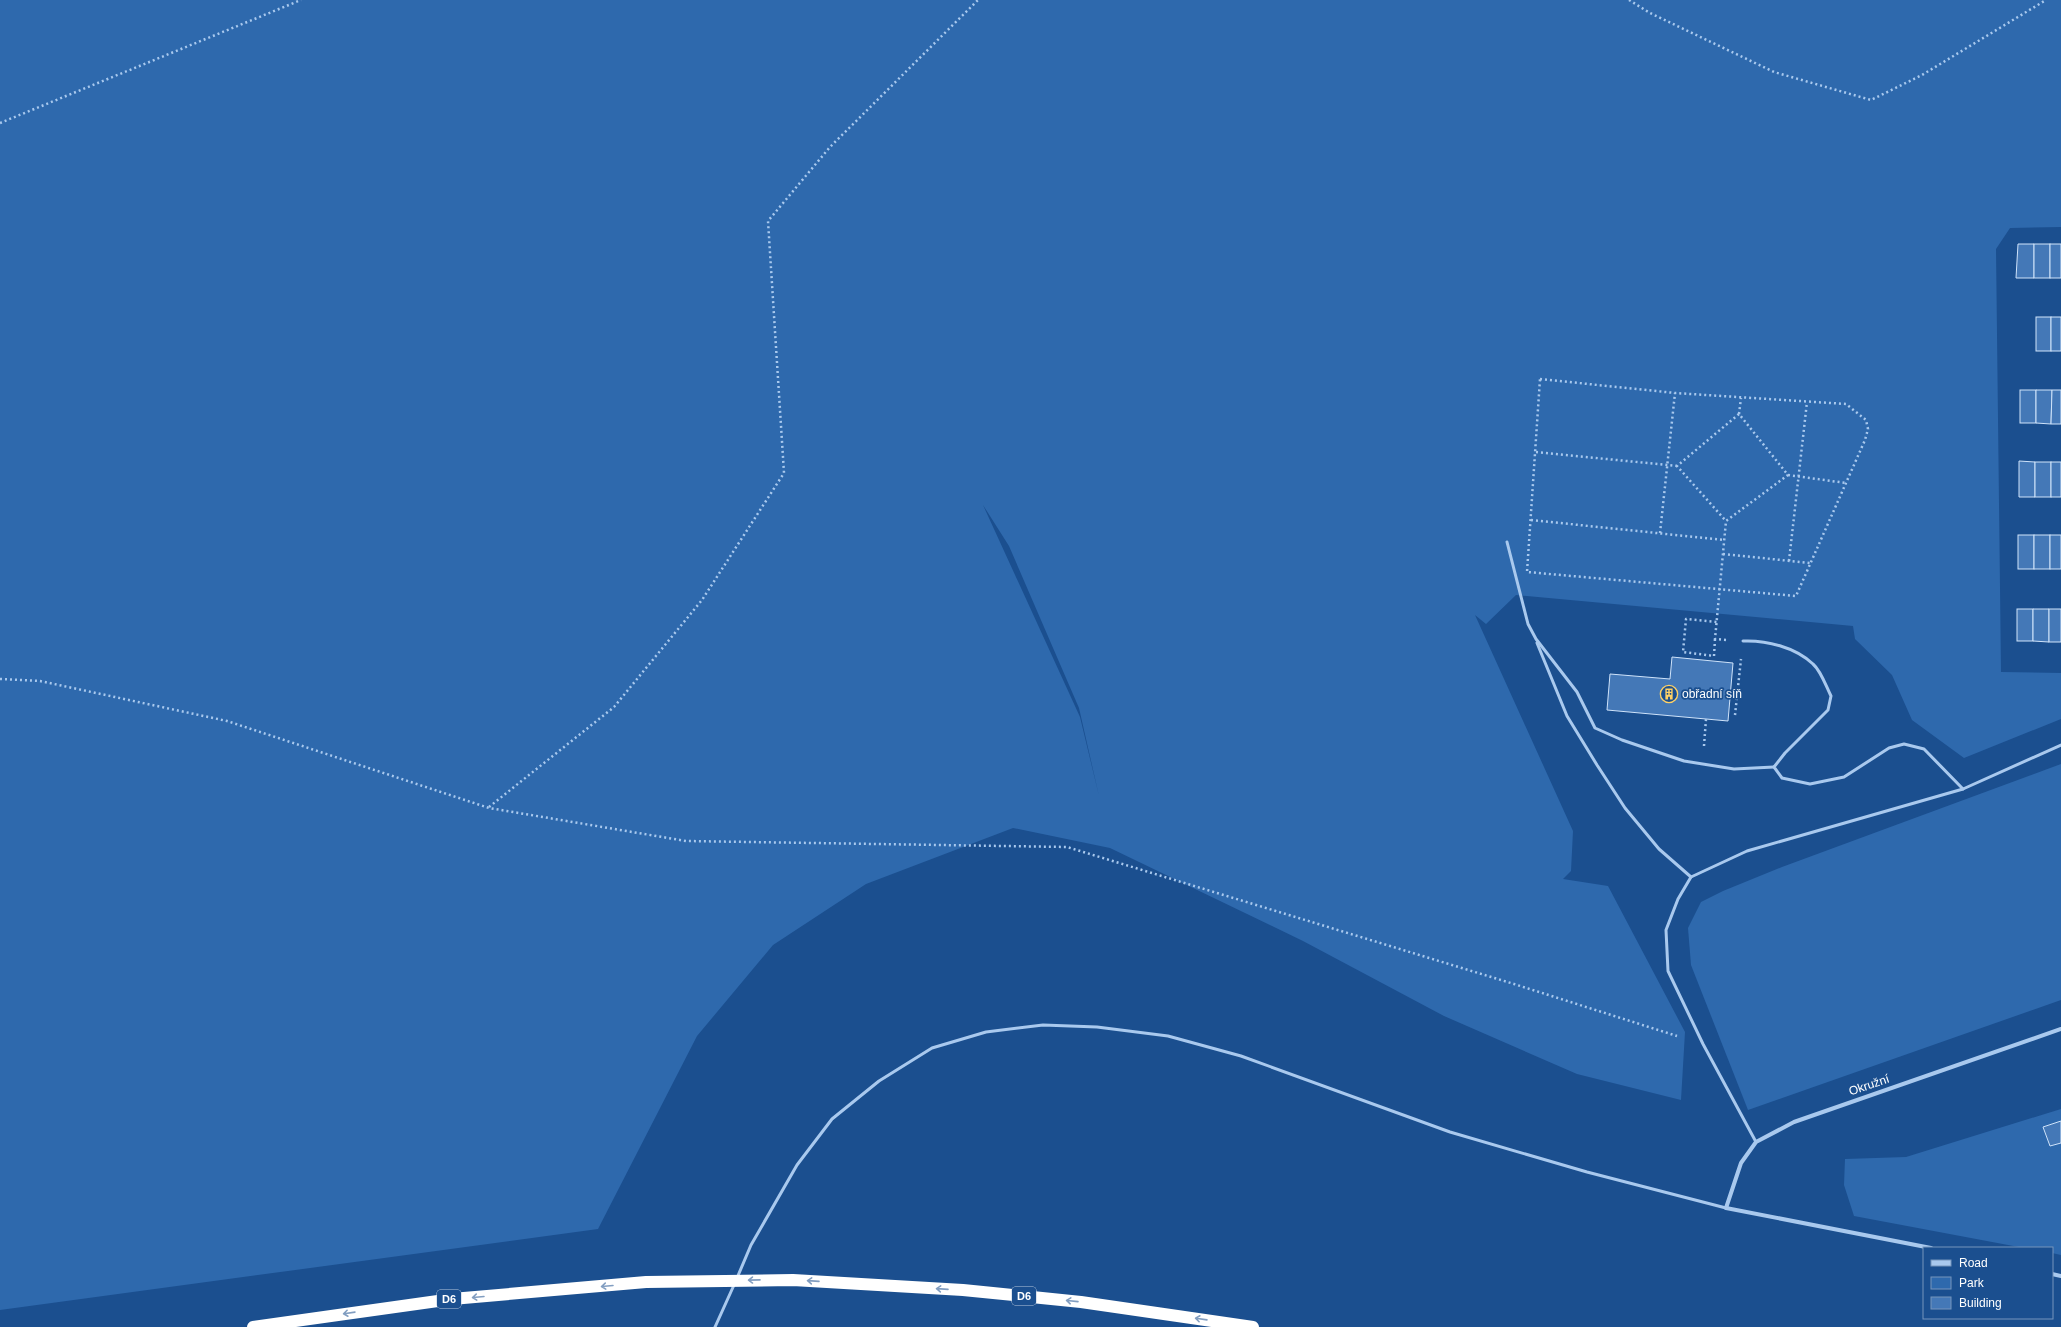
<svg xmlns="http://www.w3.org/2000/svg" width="2061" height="1327" font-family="Helvetica,sans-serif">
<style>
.green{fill:#2e69ad;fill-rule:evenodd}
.building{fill:#4478b7;stroke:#cfe3fa}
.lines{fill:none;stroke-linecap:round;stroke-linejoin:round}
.path{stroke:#a9c9ee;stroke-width:2.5;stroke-dasharray:2 3;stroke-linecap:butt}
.lane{stroke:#a9c9ee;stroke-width:3}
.street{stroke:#a9c9ee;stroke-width:4}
.highway{stroke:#fff;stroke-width:12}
.oneway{stroke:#829ec1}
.labels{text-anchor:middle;stroke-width:3.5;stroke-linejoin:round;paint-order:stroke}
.shield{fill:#1b4f8f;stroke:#bbcadd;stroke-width:1}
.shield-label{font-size:11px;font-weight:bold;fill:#fff}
.poi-label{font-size:12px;fill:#fff;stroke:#1b4f8f;text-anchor:start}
.street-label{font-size:12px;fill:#fff;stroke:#1b4f8f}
</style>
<rect width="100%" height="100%" fill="#1b4f8f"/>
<!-- green -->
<g class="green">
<path d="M 0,0 L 2061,0 L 2061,227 L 2010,228 L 1996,249 L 2001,672 L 2061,673 L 2061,719 L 1964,758 L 1912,720 L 1892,675 L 1855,639 L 1853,626 L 1516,595 L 1486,624 L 1475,615 L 1573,831 L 1571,871 L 1563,879 L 1608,886 L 1685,1032 L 1681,1100 L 1577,1074 L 1444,1016 L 1303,941 L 1110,848 L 1013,828 L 866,884 L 773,945 L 697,1036 L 598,1229 L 0,1310 ZM 983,505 L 1009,546 L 1079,708 L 1099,796 L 1080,717 Z"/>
<polygon points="2061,764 2061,1000 1748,1110 1691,965 1688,928 1701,902 1723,891 1782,867"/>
<polygon points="2061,1109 2061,1255 2052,1253 2052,1248 2024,1248 1854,1216 1844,1185 1845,1159 1906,1157"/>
</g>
<!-- building -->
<g class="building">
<polygon points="2018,244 2034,244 2034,278 2016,278"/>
<rect x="2034" y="244" width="16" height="34"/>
<rect x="2050" y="244" width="11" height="34"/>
<rect x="2036" y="317" width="15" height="34"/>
<rect x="2051" y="317" width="10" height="34"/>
<rect x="2020" y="390" width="16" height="33"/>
<polygon points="2036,390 2052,390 2051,424 2036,423"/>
<polygon points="2052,390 2061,390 2061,424 2051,424"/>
<polygon points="2019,461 2035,462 2035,497 2019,497"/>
<rect x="2035" y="462" width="16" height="35"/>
<rect x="2051" y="462" width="10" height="35"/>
<rect x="2018" y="535" width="16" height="34"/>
<rect x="2034" y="535" width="16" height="34"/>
<rect x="2050" y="535" width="11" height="34"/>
<rect x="2017" y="609" width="16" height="32"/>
<polygon points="2033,609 2049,609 2049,642 2033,641"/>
<rect x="2049" y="609" width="12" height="33"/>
<polygon points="1672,657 1733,663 1728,721 1607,710 1610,674 1670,679"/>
<polygon points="2061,1121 2061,1143 2050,1146 2043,1127"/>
</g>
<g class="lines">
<!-- path -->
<g class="path">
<polyline points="1629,0 1650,13 1774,72 1871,100 1922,75 2046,0"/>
<polyline points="0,123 301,0"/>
<polygon points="1540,379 1675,393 1846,404 1866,420 1868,429 1865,440 1796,596 1527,572"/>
<polyline points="1739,414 1741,398"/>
<polyline points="1536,452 1677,466"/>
<polyline points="1788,475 1846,483"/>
<polyline points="1531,520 1724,540"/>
<polyline points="1660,533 1675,393"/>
<polyline points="1723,554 1810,563"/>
<polyline points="1789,561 1807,402"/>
<polyline points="1715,639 1714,656 1683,652 1686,619 1717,622"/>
<polyline points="1726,640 1715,639 1726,521 1788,475 1739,414 1677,466 1726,521"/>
<polyline points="0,679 40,681 227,721 489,808 686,841 1067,847 1514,984 1677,1036"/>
<polyline points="1735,715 1741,659"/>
<polyline points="1704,746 1706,719"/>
<polyline points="489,807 614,707 702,600 784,473 768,221 830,147 978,0"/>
</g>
<!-- lane -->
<g class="lane">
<polyline points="1507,542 1528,624 1536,639 1577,692 1595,728 1622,740 1684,761 1734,769 1774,767"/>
<path d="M 1743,641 C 1766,640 1795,647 1813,664 C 1821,671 1826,686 1831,696 L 1828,710 L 1785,753 L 1774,767 L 1782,778 L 1810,784 L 1844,777 L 1889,748 L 1904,744 L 1924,749 L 1963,789"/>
<polyline points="1537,643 1567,716 1597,765 1625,808 1659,849 1691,877"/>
<polyline points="1756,1142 1703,1044 1668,971 1666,930 1678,899 1691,877 1747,851 1963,789 2061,745"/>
<polyline points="737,1278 751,1245 797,1165 832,1119 879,1081 932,1048 986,1032 1043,1025 1097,1027 1168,1036 1241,1056 1450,1132 1587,1172 1726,1208"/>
<polyline points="715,1327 734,1285"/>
</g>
<!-- street -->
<g class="street">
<polyline points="1931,1248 1726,1208 1741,1163 1756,1142 1794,1122 2061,1029"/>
<polyline points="2052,1274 2061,1276"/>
</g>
<!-- highway -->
<polyline class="highway" points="253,1327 452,1299 646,1282 793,1280 963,1290 1081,1302 1253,1327"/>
</g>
<!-- one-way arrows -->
<defs><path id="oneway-shaft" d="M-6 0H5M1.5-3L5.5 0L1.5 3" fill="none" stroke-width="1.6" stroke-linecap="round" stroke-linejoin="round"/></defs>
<g class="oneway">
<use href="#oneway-shaft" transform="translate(754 1280) rotate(179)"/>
<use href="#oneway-shaft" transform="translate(813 1281) rotate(-176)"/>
<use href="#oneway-shaft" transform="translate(607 1286) rotate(175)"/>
<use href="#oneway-shaft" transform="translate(942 1289) rotate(-176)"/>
<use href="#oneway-shaft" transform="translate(478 1297) rotate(175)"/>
<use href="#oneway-shaft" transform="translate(1072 1301) rotate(-174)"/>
<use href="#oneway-shaft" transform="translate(349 1313) rotate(172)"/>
<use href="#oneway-shaft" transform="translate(1201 1319) rotate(-172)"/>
</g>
<!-- icons -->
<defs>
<symbol id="building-ring" viewBox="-11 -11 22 22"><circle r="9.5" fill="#1b4f8f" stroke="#ffd166" stroke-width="1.5"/><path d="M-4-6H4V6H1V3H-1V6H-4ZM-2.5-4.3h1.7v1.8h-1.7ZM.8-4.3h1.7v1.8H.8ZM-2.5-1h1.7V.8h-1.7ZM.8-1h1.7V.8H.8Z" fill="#ffd166"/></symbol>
</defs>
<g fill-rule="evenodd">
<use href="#building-ring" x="1659" y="684" width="20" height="20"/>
</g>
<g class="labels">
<!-- shield labels -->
<g class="shield">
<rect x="1012" y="1287" width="24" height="18" rx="3"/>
<rect x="437" y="1290" width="24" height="18" rx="3"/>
</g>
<g class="shield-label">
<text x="1024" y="1300">D6</text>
<text x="449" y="1303">D6</text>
</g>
<!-- poi labels -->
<g class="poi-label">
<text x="1682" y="698">obřadní síň</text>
</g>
<!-- street labels -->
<g class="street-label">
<text transform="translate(1869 1085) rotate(-19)" y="4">Okružní</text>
</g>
</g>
<!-- legend -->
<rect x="1923" y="1247" width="130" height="72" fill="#1b4f8f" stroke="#7695bc"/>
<rect x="1931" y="1260" width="20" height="6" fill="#a9c9ee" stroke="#7695bc"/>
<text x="1959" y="1267" font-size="12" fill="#ffffff">Road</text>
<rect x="1931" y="1277" width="20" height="12" fill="#2e69ad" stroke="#7695bc"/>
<text x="1959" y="1287" font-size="12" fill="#ffffff">Park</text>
<rect x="1931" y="1297" width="20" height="12" fill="#4478b7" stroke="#7695bc"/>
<text x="1959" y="1307" font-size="12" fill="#ffffff">Building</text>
</svg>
